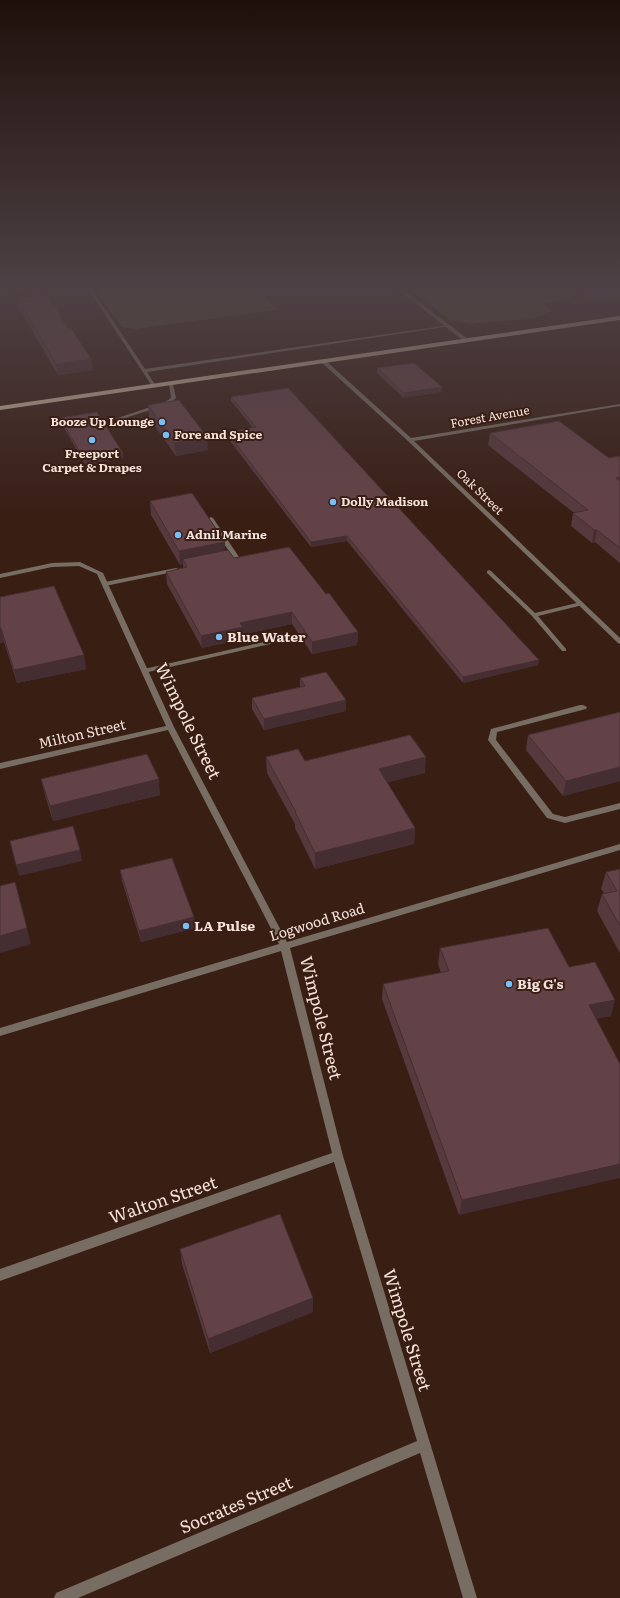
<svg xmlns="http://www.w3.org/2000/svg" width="620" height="1598" font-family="Literata,serif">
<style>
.forest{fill:#524e28}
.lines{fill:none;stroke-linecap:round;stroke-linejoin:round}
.service{fill:#776d62;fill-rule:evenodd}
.minor{fill:#776d62;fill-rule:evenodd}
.primary{fill:#c9b59d;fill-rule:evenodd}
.wall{fill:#55393d}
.shaded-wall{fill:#452e32}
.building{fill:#634247;stroke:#452e32}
.poi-dot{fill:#78bff8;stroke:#391e14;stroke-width:1.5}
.labels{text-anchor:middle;stroke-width:4;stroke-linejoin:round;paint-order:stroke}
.far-street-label{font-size:12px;fill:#f5e2db;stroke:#391e14}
.far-poi-label{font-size:12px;font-weight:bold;fill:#f5e2db;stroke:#391e14;text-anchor:start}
.poi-label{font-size:14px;font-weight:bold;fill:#f5e2db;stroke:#391e14;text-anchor:start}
.street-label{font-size:14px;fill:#f5e2db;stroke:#391e14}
.near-street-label{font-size:17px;fill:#f5e2db;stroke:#391e14}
</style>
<rect width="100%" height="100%" fill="#391e14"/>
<!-- forest -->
<g class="forest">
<polygon points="0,289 50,289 0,296"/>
<polygon points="98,289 266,289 260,290 276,310 135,329 122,327 97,294"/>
<polygon points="409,289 563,289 575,299 544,303 551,311 536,318 470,324 450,320"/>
</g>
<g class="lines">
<!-- service -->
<g class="service">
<polygon points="88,289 92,289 145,369 449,325 451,326 147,372 156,386 154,387 152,386"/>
<polygon points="169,383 173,384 176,398 169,404 119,420 115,419 165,402 171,398"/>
<polygon points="211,517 213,518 239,557 238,558 223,562 220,560 232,556 208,519"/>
<polygon points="176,568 178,569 178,571 105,586 102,584 105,582"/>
<polygon points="489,570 491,571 535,613 581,602 583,603 583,605 538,616 566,649 566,651 562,651 532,616 487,573 487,571"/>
<polygon points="277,639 280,641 279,642 144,673 141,671 144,669"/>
<polygon points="580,705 583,705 587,707 586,709 497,732 496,740 553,814 565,817 620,803 620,809 565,823 547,818 488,740 491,729"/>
</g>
<!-- minor -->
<g class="minor">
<polygon points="397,289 402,289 468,339 468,341 464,341"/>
<polygon points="321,360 325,360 411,438 620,404 620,406 414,441 620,638 620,644 618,643 408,441 321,362"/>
<polygon points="80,562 103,573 174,727 287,942 620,844 620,850 290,948 343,1156 477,1598 463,1598 420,1453 78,1598 54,1598 56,1593 417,1441 334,1162 0,1281 0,1269 332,1153 281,951 0,1036 0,1028 279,944 168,730 0,769 0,763 166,726 97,574 79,566 52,567 0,578 0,574 52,563"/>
</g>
<!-- primary -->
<polygon class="primary" points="620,316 620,320 0,410 0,406"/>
</g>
<!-- wall -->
<g class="wall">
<polygon points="579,289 620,289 597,300"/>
<polygon points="18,298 93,370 58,375 19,308"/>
<polygon points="377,368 442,387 442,392 404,398 377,373"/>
<polygon points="231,397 538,665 463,683 347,541 311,547 227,437 227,432 253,428 231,401"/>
<polygon points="148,405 208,450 176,456 149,418"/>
<polygon points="60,418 123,453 123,458 85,464 61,423"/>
<polygon points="490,433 609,458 620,456 620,563 595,542 592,543 571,526 573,513 574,513 488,445"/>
<polygon points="150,501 225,550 234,558 326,594 358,632 357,645 312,654 292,624 244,634 244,639 202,648 167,584 166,572 183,568 183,564 180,565 151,515"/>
<polygon points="0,597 86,669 17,683 4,642 0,643"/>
<polygon points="300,678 346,711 264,730 252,709 252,698 300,687"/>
<polygon points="620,712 620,781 563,796 526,750 528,735"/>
<polygon points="266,757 425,773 387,782 415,828 414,844 315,869 295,828 295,824 267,773"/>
<polygon points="41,779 160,795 53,821 45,795"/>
<polygon points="620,869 620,953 597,911 602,894 604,893 601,889 606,872"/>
<polygon points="120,870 195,928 141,942 122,881"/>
<polygon points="440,948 569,967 611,1016 596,1018 459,1215 382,999 383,984 441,973 438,964"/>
<polygon points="180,1249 313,1312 210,1353 182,1264"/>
</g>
<!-- shaded-wall -->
<g class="shaded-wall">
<polygon points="605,289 620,289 620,296 597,300 598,290"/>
<polygon points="91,359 93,370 58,375 56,364"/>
<polygon points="442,387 442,392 404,398 404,393"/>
<polygon points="207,437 208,450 176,456 174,443"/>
<polygon points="123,453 123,458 85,464 84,459"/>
<polygon points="620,477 620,489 616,478"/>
<polygon points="594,530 597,530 595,542 592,543"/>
<polygon points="347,536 347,541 311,547 311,542"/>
<polygon points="225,542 225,556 183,559 183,564 180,565 179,551"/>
<polygon points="292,612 292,624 244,634 244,639 202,648 201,636 240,623"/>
<polygon points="1,628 4,642 0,643 0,629"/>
<polygon points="358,632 357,645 312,654 312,642"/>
<polygon points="84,655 86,669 17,683 14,670"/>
<polygon points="539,660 538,665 463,683 463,677"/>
<polygon points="346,700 346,711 264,730 264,719"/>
<polygon points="426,757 425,773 378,785 379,769"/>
<polygon points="620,767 620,781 563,796 566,781"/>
<polygon points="159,779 160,795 53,821 50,806"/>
<polygon points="415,828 414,844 315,869 315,853"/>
<polygon points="80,850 82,861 19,876 16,865"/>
<polygon points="194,917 195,928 141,942 139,931"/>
<polygon points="27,928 31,944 0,953 0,936"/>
<polygon points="615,1000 611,1016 585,1021 589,1005"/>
<polygon points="620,1164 620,1178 459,1215 462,1200"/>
<polygon points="313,1298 313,1312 210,1353 208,1339"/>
</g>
<!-- building -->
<g class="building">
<polygon points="47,294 68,329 71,328 91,359 56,364 18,298"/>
<polygon points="414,363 442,387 404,393 377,368"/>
<polygon points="288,388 539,660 463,677 347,536 311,542 227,432 256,427 231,397"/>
<polygon points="179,400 207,437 174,443 148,405"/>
<polygon points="97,412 123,453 84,459 60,418"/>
<polygon points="559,421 609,458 620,456 620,477 616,478 620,481 620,548 597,530 594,530 573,513 588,510 490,433"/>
<polygon points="192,493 225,542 179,551 150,501"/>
<polygon points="289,547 326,594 329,593 358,632 312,642 292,612 240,623 243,627 201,636 166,572 187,567 183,559 228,550 234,558"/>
<polygon points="54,586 84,655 14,670 1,628 0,629 0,597"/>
<polygon points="326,672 346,700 264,719 252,698 305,686 300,678"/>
<polygon points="620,712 620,767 566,781 528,735"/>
<polygon points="410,735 426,757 379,769 415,828 315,853 295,812 296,812 266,757 298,749 305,761"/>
<polygon points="147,754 159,779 50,806 41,779"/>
<polygon points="73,826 80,850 16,865 10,841"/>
<polygon points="172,858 194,917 139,931 120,870"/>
<polygon points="620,869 620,926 602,894 617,891 606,872"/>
<polygon points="15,882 27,928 0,936 0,886"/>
<polygon points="548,928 569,967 595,962 615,1000 589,1005 620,1064 620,1164 462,1200 383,984 449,971 440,948"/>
<polygon points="280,1214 313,1298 208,1339 180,1249"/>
</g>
<!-- sky -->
<linearGradient id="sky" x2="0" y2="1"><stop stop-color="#1f100b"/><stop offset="0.56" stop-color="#4e4145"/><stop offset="1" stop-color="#4e4145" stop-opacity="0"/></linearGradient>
<rect width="620" height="513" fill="url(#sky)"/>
<!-- markers -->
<g class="poi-dot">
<circle cx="162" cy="422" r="4"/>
<circle cx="166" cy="435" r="4"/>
<circle cx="92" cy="440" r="4"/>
<circle cx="333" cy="502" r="4"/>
<circle cx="178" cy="535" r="4"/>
<circle cx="219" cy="637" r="4"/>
<circle cx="186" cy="926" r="4"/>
<circle cx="509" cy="984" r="4"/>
</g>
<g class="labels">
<!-- far-street labels -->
<g class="far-street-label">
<text transform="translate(490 417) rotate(-10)" y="4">Forest Avenue</text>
<text transform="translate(480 492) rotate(44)" y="4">Oak Street</text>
</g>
<!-- far-poi labels -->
<g class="far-poi-label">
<text x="154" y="426" text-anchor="end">Booze Up Lounge</text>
<text x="174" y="439">Fore and Spice</text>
<text x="92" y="458" text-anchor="middle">Freeport<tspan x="92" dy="14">Carpet &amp; Drapes</tspan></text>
<text x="341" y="506">Dolly Madison</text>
<text x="186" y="539">Adnil Marine</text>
</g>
<!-- poi labels -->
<g class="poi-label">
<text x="227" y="642">Blue Water</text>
<text x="194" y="931">LA Pulse</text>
<text x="517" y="989">Big G's</text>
</g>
<!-- street labels -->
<g class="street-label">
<text transform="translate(82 734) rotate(-13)" y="5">Milton Street</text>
<text transform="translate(317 922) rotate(-17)" y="5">Logwood Road</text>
</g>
<!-- near-street labels -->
<g class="near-street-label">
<text transform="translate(188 721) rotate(64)" y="6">Wimpole Street</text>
<text transform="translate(321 1018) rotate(76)" y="6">Wimpole Street</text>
<text transform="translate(163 1200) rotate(-19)" y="6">Walton Street</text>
<text transform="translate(407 1330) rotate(73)" y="6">Wimpole Street</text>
<text transform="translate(236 1505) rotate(-23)" y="6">Socrates Street</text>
</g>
</g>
</svg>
